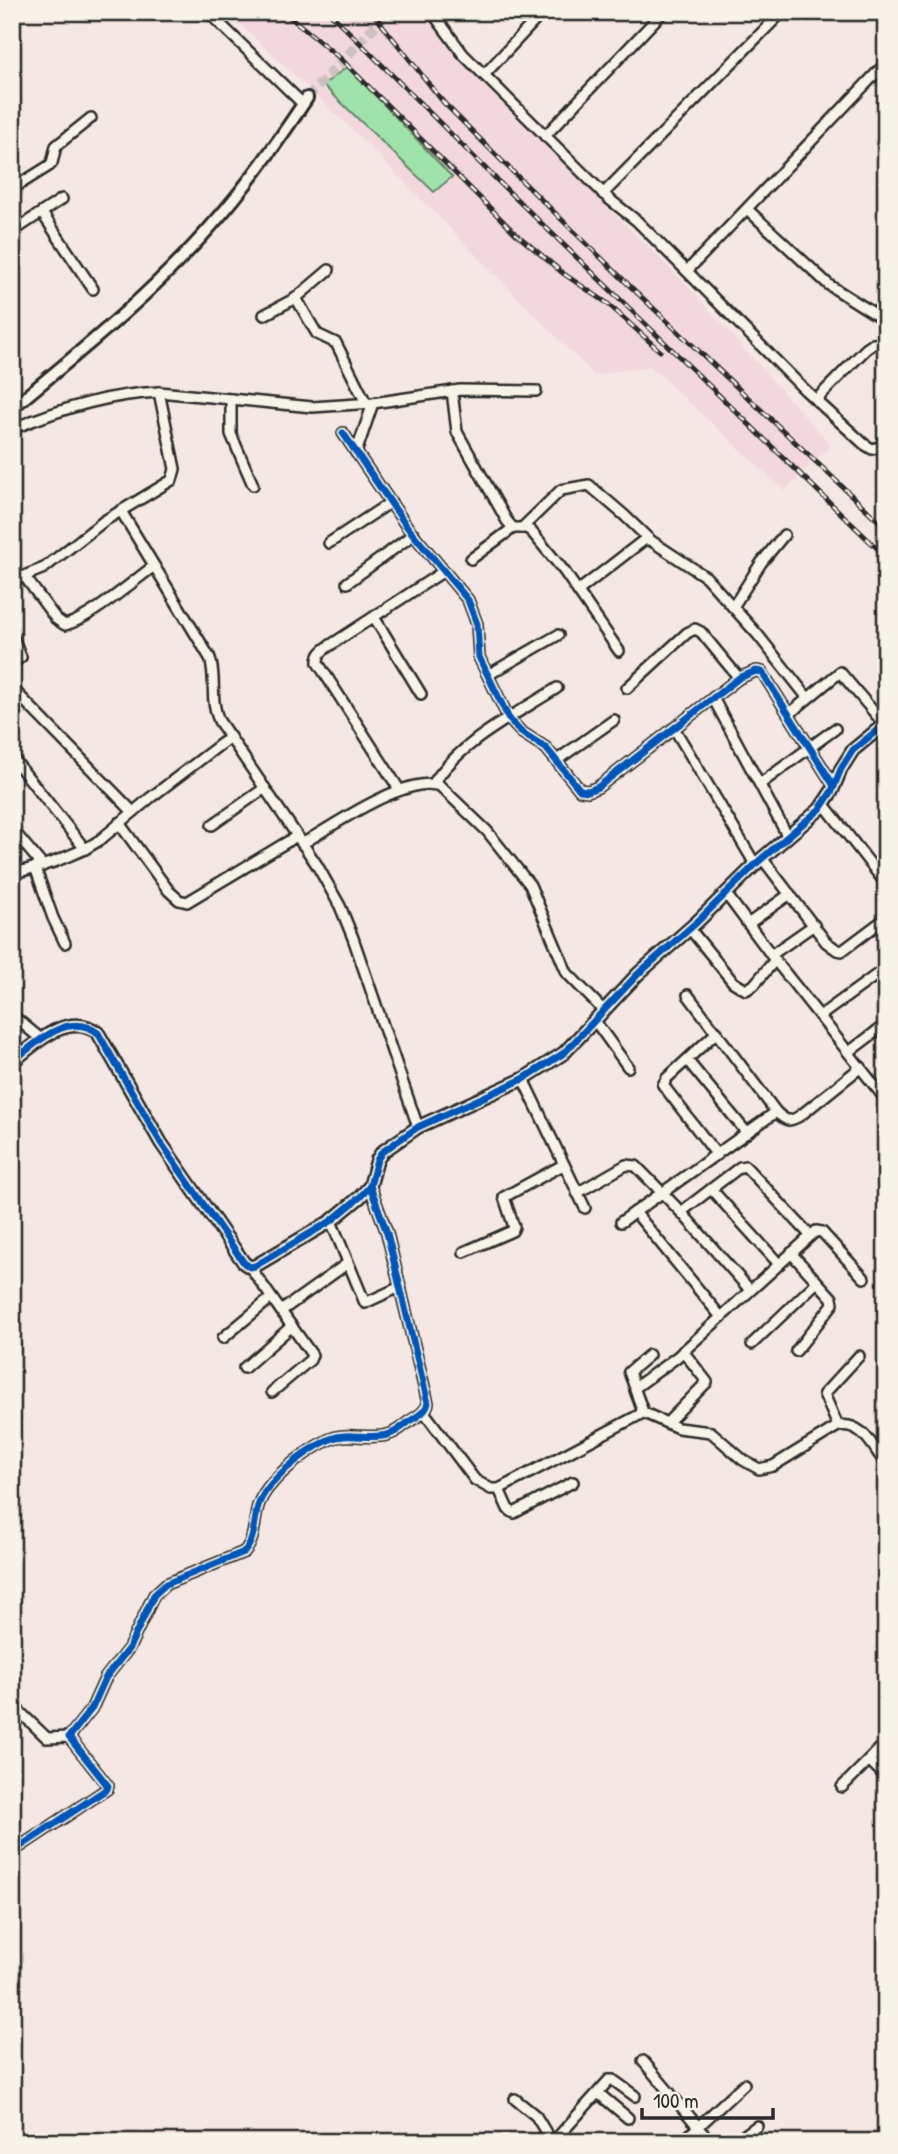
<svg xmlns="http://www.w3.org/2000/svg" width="898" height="2154" font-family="'Patrick Hand',sans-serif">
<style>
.built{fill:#f2d8dd}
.green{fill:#a0e2ac;stroke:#66866c;stroke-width:2}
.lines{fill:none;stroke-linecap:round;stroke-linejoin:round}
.tertiary-tunnel{stroke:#cdc1be;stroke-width:10;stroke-dasharray:10 5;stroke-linecap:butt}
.minor-casing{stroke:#2b2b2b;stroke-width:14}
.tertiary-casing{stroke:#2b2b2b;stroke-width:16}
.minor{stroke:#f7f3e8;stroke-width:9}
.tertiary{stroke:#f7f3e8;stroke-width:10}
.rail-casing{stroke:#2b2b2b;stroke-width:5}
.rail{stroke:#f7f3e8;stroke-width:2.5;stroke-dasharray:8;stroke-linecap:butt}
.cycleway-casing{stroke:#f7f3e8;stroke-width:11}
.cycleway{stroke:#0057b8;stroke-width:7}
</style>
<rect width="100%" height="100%" fill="#f5e7e3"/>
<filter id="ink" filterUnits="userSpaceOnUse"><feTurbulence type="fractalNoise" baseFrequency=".0143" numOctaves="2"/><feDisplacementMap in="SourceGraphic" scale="14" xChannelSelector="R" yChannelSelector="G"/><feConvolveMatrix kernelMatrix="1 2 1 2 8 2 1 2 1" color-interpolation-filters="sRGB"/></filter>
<g filter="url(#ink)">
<!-- built -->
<polygon class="built" points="227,12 425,12 500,102 681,279 831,445 785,491 650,366 594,375 360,137"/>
<!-- green -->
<polygon class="green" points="348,66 452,177 434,192 323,85"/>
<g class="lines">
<!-- tertiary-tunnel -->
<polyline class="tertiary-tunnel" points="307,98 388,12"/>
<defs>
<g id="minor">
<polyline points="208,12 303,104"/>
<polyline points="432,12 463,54 609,199 637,221 805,390 864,444 872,449 886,445"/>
<polyline points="484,75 543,12"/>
<polyline points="545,136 663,12"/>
<polyline points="12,189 49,166 52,163 56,146 91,118"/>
<polyline points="603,194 782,12"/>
<polyline points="747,209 829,285 886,321"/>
<polyline points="42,213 93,289"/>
<polyline points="12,232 62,199"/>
<polyline points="687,271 886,63"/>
<polyline points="296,298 317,334 336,343 366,403"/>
<polyline points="264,315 296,298 329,270"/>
<polyline points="452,391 457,432 507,521 513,528 526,528 531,531 564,571 619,651"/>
<polyline points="231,399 231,434 253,485"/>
<polyline points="816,400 866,349 873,344 886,343"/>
<path d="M 12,429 C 57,410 110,394 159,392 L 312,407 L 373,403 L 460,390 L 536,391"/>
<polyline points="343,433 408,528 468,600 477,624 479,657 509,719 521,732 546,748 580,790 588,791 598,787 739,678 756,671 762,672 834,786"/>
<polyline points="356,453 373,403"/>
<path d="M 121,511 L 210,658 C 217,680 209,698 219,721 L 317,865 L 340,906 L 353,938 L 418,1127"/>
<polyline points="522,528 561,490 589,485 624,515 650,540"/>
<polyline points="329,543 391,502"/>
<polyline points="471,559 513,528"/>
<path d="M 25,577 L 56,619 L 65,625 C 90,619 132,582 154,566"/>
<polyline points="12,581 44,568 104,521 172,480 175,469 159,392"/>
<polyline points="347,583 414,534"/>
<polyline points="578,591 644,540 650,540 706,577 758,635 807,697"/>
<polyline points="733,607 761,563 784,535"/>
<polyline points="374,617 421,694"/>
<polyline points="12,635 21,657 12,664"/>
<polyline points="488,675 558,635"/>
<polyline points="12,688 133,812"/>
<polyline points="627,688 687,633 695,629 701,632 739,678"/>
<polyline points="713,698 787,835"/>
<polyline points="789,714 840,672 884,724"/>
<polyline points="674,728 755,864"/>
<polyline points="12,757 85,849"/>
<polyline points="557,760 614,720"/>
<path d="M 433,784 C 462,740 514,716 557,688"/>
<polyline points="760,784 835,729"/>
<path d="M 399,789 L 318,663 C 317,653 325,649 332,644 L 444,571"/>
<polyline points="823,803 886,884"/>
<polyline points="119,823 169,891 179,900 187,902 297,836"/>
<polyline points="212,825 265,788"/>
<polyline points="12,829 43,866"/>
<path d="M 302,844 C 332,826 407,774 440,786 L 487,831 L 530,885 L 567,973 L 604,1011"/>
<polyline points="762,858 826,942 837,950 842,951 886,918"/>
<polyline points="35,867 53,918 65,943"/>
<polyline points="12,874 54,862 85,849 100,840 150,798 230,737"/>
<polyline points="726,894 775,960 886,1100"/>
<polyline points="748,924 790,894"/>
<polyline points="690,929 733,982 746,990 754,985 775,960"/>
<polyline points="771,955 814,925"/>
<path d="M 688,995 L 776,1112 C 786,1121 789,1123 801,1115 L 861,1067"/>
<polyline points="12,1015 41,1039"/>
<polyline points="820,1016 886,968"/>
<polyline points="595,1021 628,1067"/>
<polyline points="849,1052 886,1024"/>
<polyline points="687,1060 747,1133"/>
<polyline points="523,1079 585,1208"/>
<polyline points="717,1155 663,1085 667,1078 717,1032"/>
<polyline points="711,1189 779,1264"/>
<polyline points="577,1193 626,1165 636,1166 681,1212 750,1290"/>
<polyline points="635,1212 721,1317"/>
<polyline points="681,1212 740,1167 745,1166 810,1235"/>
<polyline points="331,1221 365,1303 400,1287"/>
<polyline points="621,1222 776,1112"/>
<polyline points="464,1252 512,1231 514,1227 504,1197 563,1165"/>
<polyline points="791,1253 832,1298 833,1304 796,1351"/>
<polyline points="250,1267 312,1355 310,1360 272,1392"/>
<polyline points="281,1311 348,1263"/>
<polyline points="223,1338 271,1298"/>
<polyline points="752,1344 817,1282"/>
<polyline points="244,1368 292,1326"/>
<polyline points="635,1388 629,1372 649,1355"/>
<polyline points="424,1412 475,1480 491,1489 499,1489 641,1414 642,1409 635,1390 636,1387 677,1357 816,1231 822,1232 864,1278"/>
<path d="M 642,1412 L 678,1428 L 711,1432 L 743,1460 L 759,1469 L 773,1466 L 838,1426 C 863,1421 873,1448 886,1464"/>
<polyline points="667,1423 707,1382 683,1351"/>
<polyline points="838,1426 824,1394 859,1356"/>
<polyline points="878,1453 886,1444"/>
<polyline points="499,1489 508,1509 514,1513 573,1482"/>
<polyline points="12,1711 20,1712 47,1738 69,1737"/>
<polyline points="886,1742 869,1760 886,1777"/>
<polyline points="842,1787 869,1760"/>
<path d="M 12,1852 L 107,1789 L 108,1786 L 69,1737 L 92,1708 L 106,1677 L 129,1648 L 154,1595 L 166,1584 L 244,1552 C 255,1541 254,1521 258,1506 C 266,1481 304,1452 328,1440 C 346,1431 368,1440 387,1435 C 396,1433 403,1426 410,1421 C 418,1416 426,1412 428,1403 L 387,1233 L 370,1186"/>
<polyline points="643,2061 711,2142"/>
<polyline points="598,2093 628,2118"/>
<polyline points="515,2099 536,2116 551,2141"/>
<polyline points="556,2139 609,2080 613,2080 635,2096"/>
<polyline points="682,2142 744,2084"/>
<polyline points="735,2142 757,2126"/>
</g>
<g id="tertiary">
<path d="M 12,408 C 81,351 153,293 212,225 C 248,185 278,142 307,98"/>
<path d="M 12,1062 C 35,1044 68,1010 98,1033 L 161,1143 L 244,1263 L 250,1267 L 255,1266 L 331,1221 L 360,1197 L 370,1186 L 377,1160 L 382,1152 L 418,1127 L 523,1079 L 564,1053 L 638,974 L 697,922 L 759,861 L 820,809 L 832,791 L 841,769 L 853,750 L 886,723"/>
<polyline points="549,2142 556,2139 568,2142"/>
</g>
</defs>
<!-- minor casing -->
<use href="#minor" class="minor-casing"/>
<!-- tertiary casing -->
<use href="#tertiary" class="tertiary-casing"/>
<!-- minor -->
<use href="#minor" class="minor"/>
<!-- tertiary -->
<use href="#tertiary" class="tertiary"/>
<defs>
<g id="rail">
<polyline points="284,12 342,60 515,233 564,274 607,303 660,351"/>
<polyline points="329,12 503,186 886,557"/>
<polyline points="372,12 444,103 517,176 632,288 886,528"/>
</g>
</defs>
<!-- rail casing -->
<use href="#rail" class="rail-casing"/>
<!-- rail -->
<use href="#rail" class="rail"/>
<defs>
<g id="cycleway">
<polyline points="343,433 408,528 468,600 477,624 479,657 509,719 521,732 546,748 580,790 588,791 598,787 739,678 756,671 762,672 834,786"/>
<path d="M 12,1062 C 35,1044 68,1010 98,1033 L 161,1143 L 244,1263 L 250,1267 L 255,1266 L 331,1221 L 360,1197 L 370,1186 L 377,1160 L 382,1152 L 418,1127 L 523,1079 L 564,1053 L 638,974 L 697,922 L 759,861 L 820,809 L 832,791 L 841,769 L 853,750 L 886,723"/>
<path d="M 12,1852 L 107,1789 L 108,1786 L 69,1737 L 92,1708 L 106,1677 L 129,1648 L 154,1595 L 166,1584 L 244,1552 C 255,1541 254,1521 258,1506 C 266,1481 304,1452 328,1440 C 346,1431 368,1440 387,1435 C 396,1433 403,1426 410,1421 C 418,1416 426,1412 428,1403 L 387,1233 L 370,1186"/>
</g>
</defs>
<!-- cycleway casing -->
<use href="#cycleway" class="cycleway-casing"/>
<!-- cycleway -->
<use href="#cycleway" class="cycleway"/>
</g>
</g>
<!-- margin -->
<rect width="898" height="2154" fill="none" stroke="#f7f3e8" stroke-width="42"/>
<rect x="21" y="21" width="856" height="2112" fill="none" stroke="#2b2b2b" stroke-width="2.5" filter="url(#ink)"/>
<!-- scale -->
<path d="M642 2108v10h131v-10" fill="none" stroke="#2b2b2b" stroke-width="3.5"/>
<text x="653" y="2108" font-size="21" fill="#2b2b2b" stroke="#f7f3e8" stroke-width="5" paint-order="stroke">100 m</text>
</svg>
